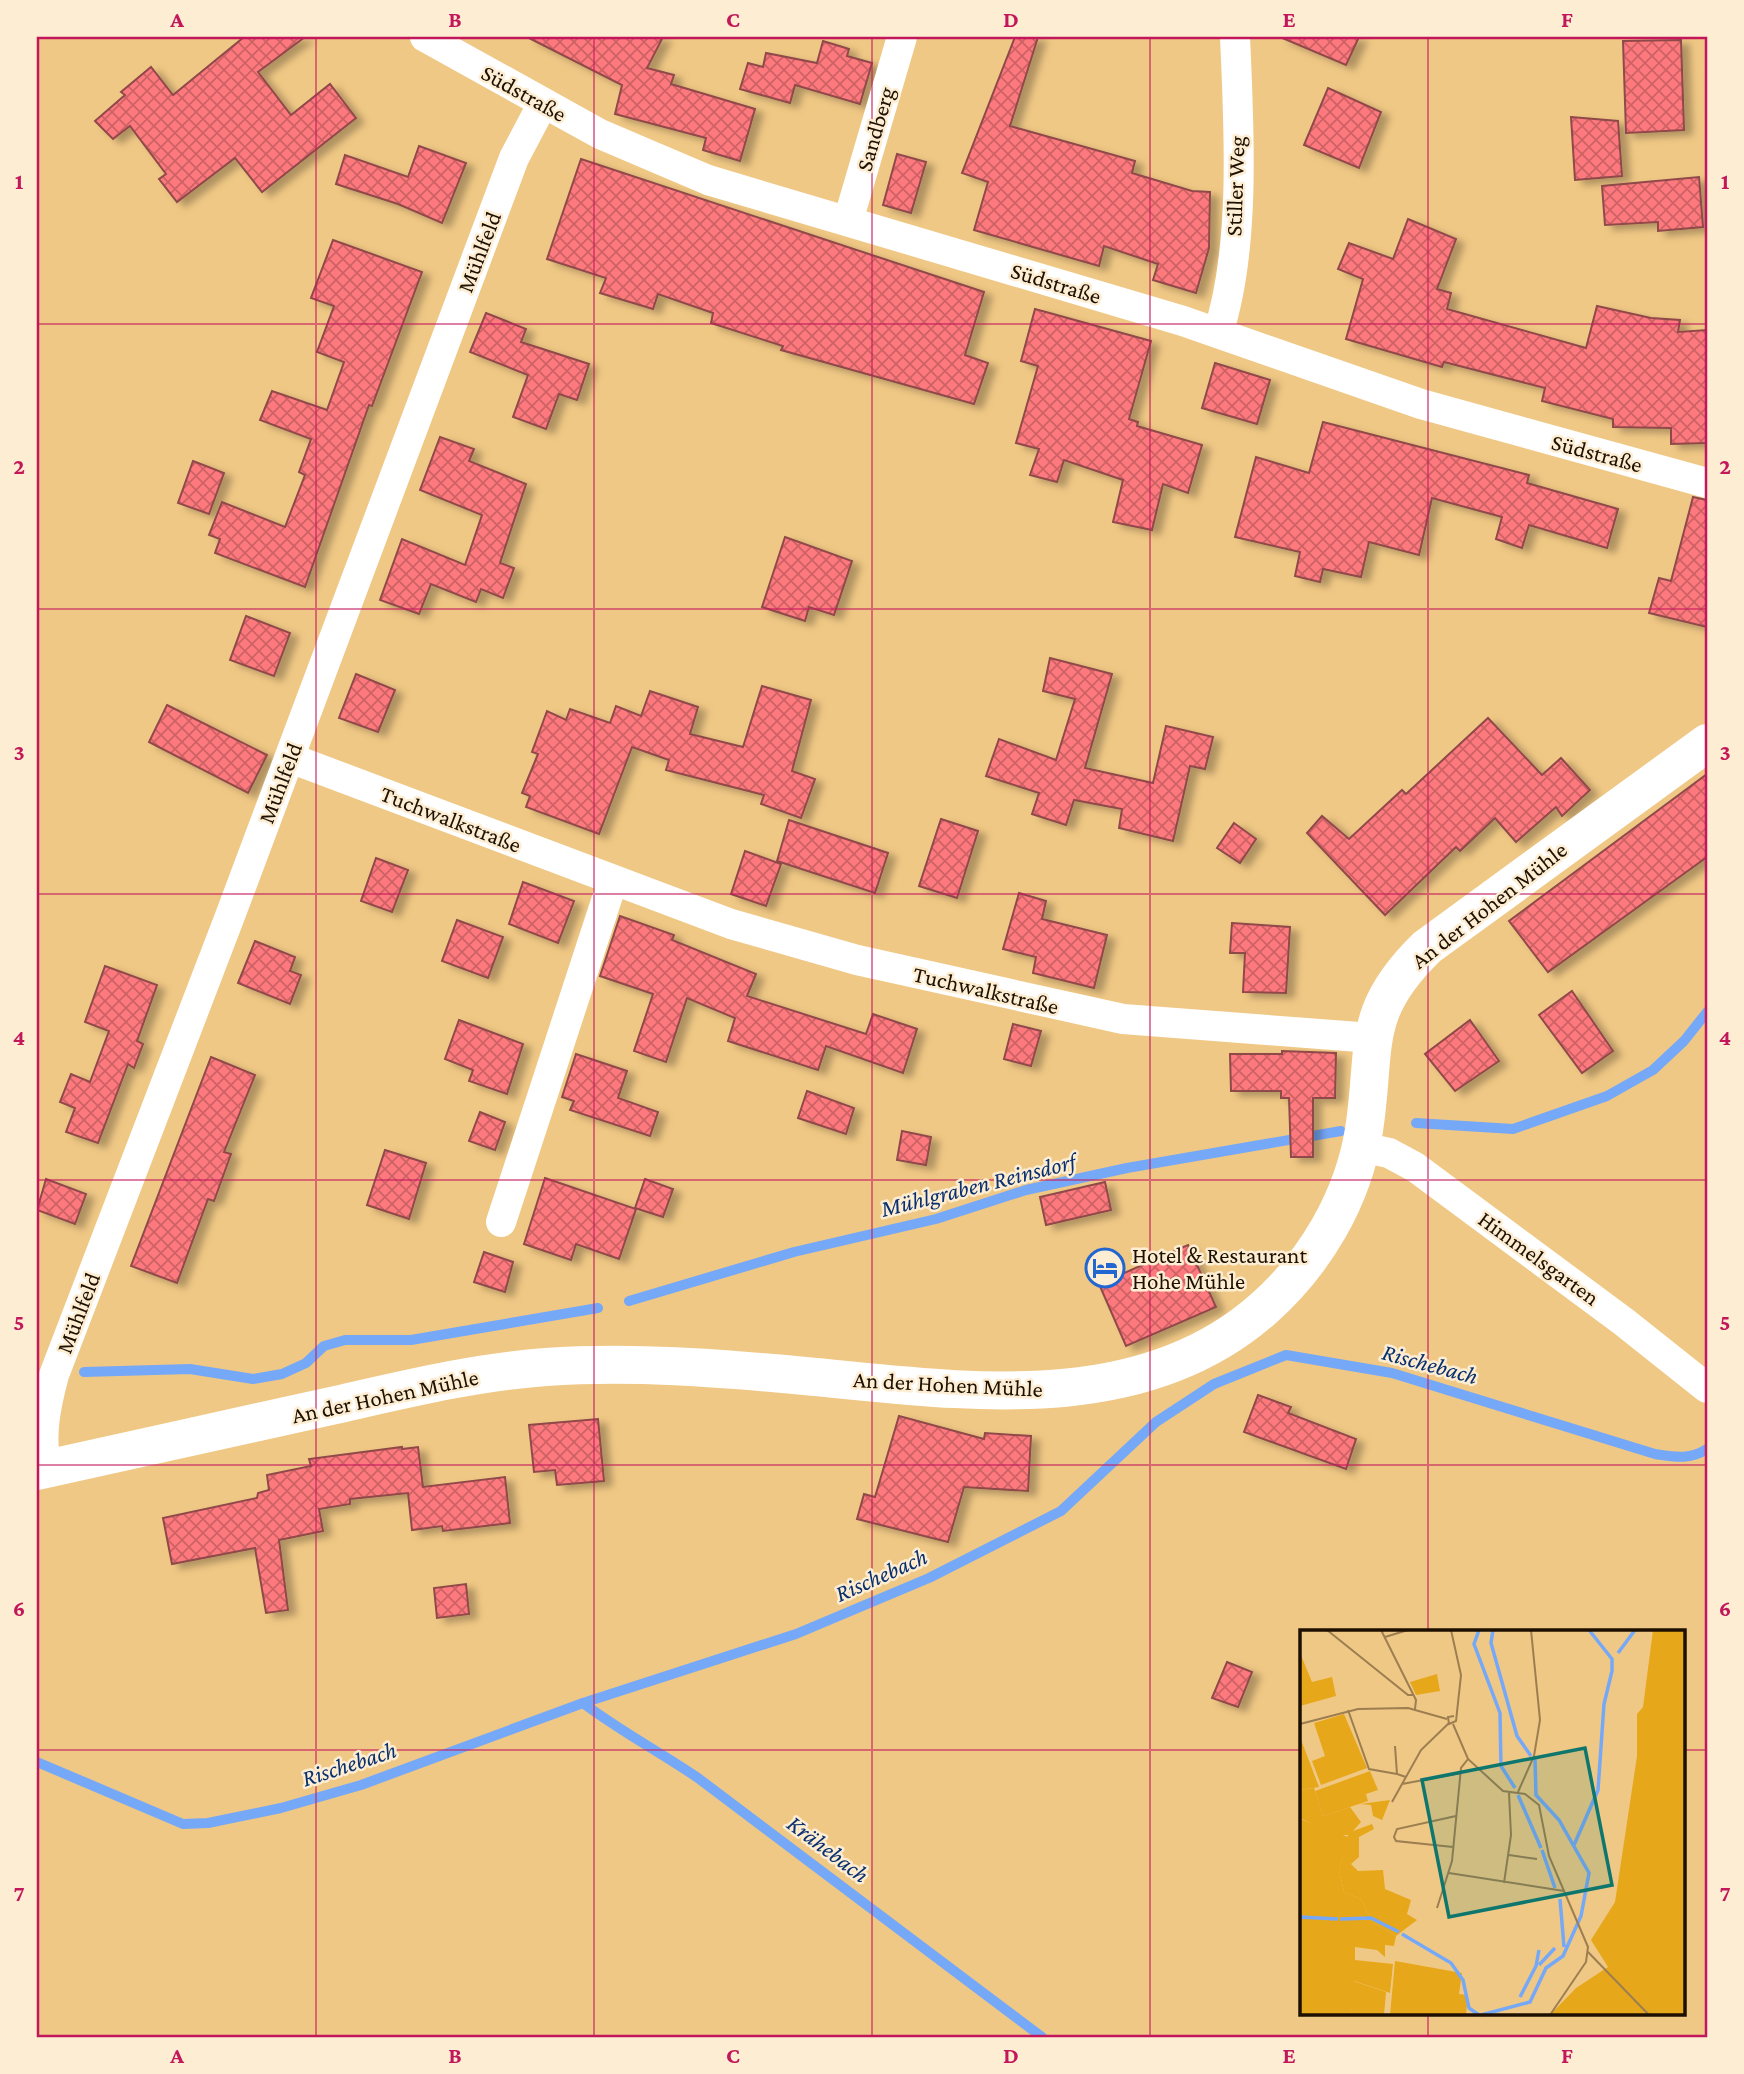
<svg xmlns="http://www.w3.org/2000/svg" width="1744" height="2074" font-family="'Crimson Pro',serif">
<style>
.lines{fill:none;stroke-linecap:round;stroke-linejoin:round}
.stream{stroke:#76a8f8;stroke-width:10}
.building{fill:url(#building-cross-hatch);stroke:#90494a;stroke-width:2;filter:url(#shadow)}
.minor{stroke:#fff;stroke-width:30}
.tertiary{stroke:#fff;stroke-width:38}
.grid{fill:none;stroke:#c2185b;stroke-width:2;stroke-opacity:0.55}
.labels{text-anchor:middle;stroke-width:5;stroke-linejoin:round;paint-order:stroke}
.street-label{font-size:23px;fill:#1e1000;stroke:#fdedd3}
.poi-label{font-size:23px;fill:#1e1000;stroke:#fdedd3;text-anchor:start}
.water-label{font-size:24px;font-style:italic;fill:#09306e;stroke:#fdedd3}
.inset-river{fill:none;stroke:#76a8f8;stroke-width:3.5}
.inset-road{fill:none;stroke:#9c7e50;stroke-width:2}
.view{fill:#0f766e;fill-opacity:0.15;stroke:#0f766e;stroke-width:3.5}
.inset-edge{fill:none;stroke:#1e1000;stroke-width:3.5}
.neatline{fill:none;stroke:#c2185b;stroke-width:2.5}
.grid-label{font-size:23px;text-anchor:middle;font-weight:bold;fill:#c2185b}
</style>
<defs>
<pattern id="building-cross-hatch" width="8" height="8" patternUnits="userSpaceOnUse" patternTransform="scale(1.75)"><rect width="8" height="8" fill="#fe797e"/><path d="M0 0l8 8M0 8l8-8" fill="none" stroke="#cd6265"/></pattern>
<filter id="shadow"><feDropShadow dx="8" dy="4.5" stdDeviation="3.5" flood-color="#0004"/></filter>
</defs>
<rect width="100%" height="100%" fill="#f0c885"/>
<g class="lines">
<!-- stream -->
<g class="stream">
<polyline points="1416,1123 1513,1129 1607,1096 1653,1070 1684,1041 1707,1012"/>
<polyline points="629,1301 794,1252 936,1219 1026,1190 1127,1168 1341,1131"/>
<polyline points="84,1372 190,1369 253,1379 282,1374 306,1363 324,1346 345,1340 411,1340 598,1308"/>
<path d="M 583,1703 C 620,1731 660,1752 698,1778 L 1042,2037"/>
<path d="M 37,1762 L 183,1824 L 208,1823 L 281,1808 L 361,1785 L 583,1703 L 796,1634 L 929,1578 L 1061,1511 L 1156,1422 L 1214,1384 L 1286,1355 L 1392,1373 L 1655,1454 C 1675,1457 1690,1460 1707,1449"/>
</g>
</g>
<!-- building -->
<g class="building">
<polygon points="244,37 305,37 258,72 291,115 330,84 356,118 262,192 235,158 177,202 159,179 166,174 130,126 113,139 95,121 125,95 121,92 151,67 173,95"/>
<polygon points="527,37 663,37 647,68 674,75 671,84 755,109 740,161 703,150 706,138 615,114 622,85"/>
<polygon points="1015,37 1038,37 1010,126 1135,161 1132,173 1192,191 1210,192 1209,248 1196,293 1153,280 1158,264 1104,246 1099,266 974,230 988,182 962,173"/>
<polygon points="1280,37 1359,37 1346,65"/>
<polygon points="1681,40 1684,130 1626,133 1623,41"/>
<polygon points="823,41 849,49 847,56 872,63 860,104 795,85 790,103 740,89 748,63 763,67 766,53 817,63"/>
<polygon points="1328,88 1381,112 1359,168 1304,145"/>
<polygon points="1571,117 1618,121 1622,176 1575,180"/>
<polygon points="419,146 466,163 442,223 398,204 336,184 345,155 408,177"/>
<polygon points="897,154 926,162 911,213 883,205"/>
<polygon points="581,159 984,292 965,355 988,363 974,404 781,350 783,346 711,323 713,313 658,294 653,309 600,293 606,278 547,259"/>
<polygon points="1699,177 1703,227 1658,231 1658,222 1605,225 1602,186"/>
<polygon points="1408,219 1456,239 1437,289 1451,293 1447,309 1586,348 1597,306 1651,318 1680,320 1678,332 1707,330 1707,443 1671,444 1671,428 1613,427 1613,419 1542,401 1545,388 1444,362 1442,367 1346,339 1363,279 1338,269 1349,243 1393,259"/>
<polygon points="333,240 422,272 372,406 369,405 305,587 215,553 220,539 209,535 222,502 285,527 305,475 299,472 311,439 260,420 272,391 327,410 344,362 317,352 334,306 311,298"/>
<polygon points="1035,309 1151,341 1129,419 1138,422 1137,426 1202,445 1188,493 1163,484 1152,530 1113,522 1123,480 1064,460 1057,482 1030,475 1039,449 1016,443 1038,366 1021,361"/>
<polygon points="486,313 526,329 521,342 589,364 577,400 559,394 546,429 513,417 528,375 470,352"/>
<polygon points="1215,363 1270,380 1257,424 1202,408"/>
<polygon points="1323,422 1529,475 1527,483 1618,509 1607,548 1529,525 1522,548 1496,539 1502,517 1432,498 1419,555 1369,542 1361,577 1323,569 1320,582 1295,576 1300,552 1235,537 1256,457 1309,473"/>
<polygon points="440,437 474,449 469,461 526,484 500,563 514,568 503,598 481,589 476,602 431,584 419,614 380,600 402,539 465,565 482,515 420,490"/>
<polygon points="193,461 224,473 209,514 178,503"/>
<polygon points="1693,497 1707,500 1707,627 1649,613 1659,578 1671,581"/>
<polygon points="785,537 852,561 834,615 809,607 805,621 762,607"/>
<polygon points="246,616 290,633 274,676 230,660"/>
<polygon points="1050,658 1112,674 1085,768 1153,783 1166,726 1213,737 1205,769 1190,766 1173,841 1119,828 1122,809 1074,800 1066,825 1032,814 1039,793 986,776 999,739 1056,760 1075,699 1043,691"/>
<polygon points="356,674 395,690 378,732 339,718"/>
<polygon points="762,686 811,700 792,771 815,779 801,818 761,804 764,795 666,770 669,760 632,747 599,834 526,807 530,796 522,793 538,754 532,752 547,711 566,720 570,709 610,723 616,706 641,716 650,691 698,707 690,734 743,747"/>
<polygon points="167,705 267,755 248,793 149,742"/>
<polygon points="1488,718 1542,775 1561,758 1590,790 1562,816 1556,807 1516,842 1495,818 1460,851 1456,847 1385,915 1307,833 1322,816 1349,839 1402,790 1406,794"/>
<polygon points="1707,774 1707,857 1548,972 1509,921"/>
<polygon points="941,819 978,831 957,898 919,886"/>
<polygon points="789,820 888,853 875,893 777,861"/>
<polygon points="1234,823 1256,839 1240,863 1217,848"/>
<polygon points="745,851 781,864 766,906 731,894"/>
<polygon points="376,858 408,870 392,912 361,901"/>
<polygon points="523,882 574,901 558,943 509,924"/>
<polygon points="1019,893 1046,901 1042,919 1107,935 1094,988 1033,973 1036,957 1003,949"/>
<polygon points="620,916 674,935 672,940 756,974 747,996 866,1034 873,1014 917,1029 903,1073 826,1046 818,1070 728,1041 735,1018 687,998 666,1062 634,1051 653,994 600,976"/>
<polygon points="457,920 503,937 488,978 442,961"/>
<polygon points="1232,923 1290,927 1286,993 1243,992 1245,953 1230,953"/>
<polygon points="255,941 295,957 290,971 301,975 290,1004 238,983"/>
<polygon points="105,966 157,985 137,1041 143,1044 134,1068 128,1064 98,1143 66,1132 75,1108 60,1102 71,1074 90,1082 109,1031 85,1022"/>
<polygon points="1572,991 1613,1051 1582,1073 1539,1015"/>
<polygon points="459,1020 523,1044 507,1094 469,1081 473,1070 445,1059"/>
<polygon points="1470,1020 1499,1061 1455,1091 1425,1054"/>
<polygon points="1013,1024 1041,1031 1031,1066 1004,1059"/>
<polygon points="1282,1051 1336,1053 1335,1098 1313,1098 1313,1157 1291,1157 1289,1098 1281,1098 1281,1091 1231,1091 1230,1054 1282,1054"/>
<polygon points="576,1054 627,1071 618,1098 658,1112 650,1136 570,1110 574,1101 562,1097"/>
<polygon points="211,1057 255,1075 224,1152 231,1154 214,1201 208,1199 177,1283 131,1266"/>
<polygon points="807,1091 854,1108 846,1134 798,1118"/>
<polygon points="480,1112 505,1122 495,1150 469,1141"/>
<polygon points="902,1131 931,1137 926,1165 897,1160"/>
<polygon points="385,1150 426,1163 409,1219 367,1205"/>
<polygon points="545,1178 636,1209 619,1259 576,1244 571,1260 524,1244"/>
<polygon points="46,1179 86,1194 75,1224 37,1210"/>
<polygon points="645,1179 673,1189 663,1217 635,1208"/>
<polygon points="1105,1182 1111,1210 1046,1225 1040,1197"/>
<polygon points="1188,1245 1216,1307 1126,1346 1099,1284"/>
<polygon points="484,1252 513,1262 505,1292 474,1282"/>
<polygon points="1258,1395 1291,1407 1288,1413 1356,1439 1346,1469 1244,1432"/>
<polygon points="899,1416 984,1439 985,1433 1031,1436 1028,1491 964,1487 948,1542 857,1519 864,1494 875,1497"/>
<polygon points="598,1419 604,1481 557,1485 555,1470 534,1472 529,1425"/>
<polygon points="402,1447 402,1449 418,1447 423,1487 505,1477 510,1523 443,1531 442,1526 412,1530 408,1493 350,1499 350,1504 319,1509 323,1531 279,1540 288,1610 266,1613 255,1548 172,1564 163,1518 257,1498 258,1493 269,1490 267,1475 311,1466 309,1459"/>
<polygon points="466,1584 469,1614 437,1618 434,1588"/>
<polygon points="1227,1662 1252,1672 1238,1707 1212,1698"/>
</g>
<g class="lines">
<!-- minor -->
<g class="minor">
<polyline points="425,37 600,134 708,180 1183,321 1421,404 1707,483"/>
<polyline points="848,221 902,37"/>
<path d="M 1218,333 C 1246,248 1239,126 1235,37"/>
<polyline points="290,758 731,924 857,960 1123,1019 1372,1038"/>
<polyline points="1361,1147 1389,1153 1415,1167 1624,1322 1707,1388"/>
<polyline points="501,1222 613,880"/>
<path d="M 46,1469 C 40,1435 45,1408 54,1375 L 230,916 L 514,158 L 543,103"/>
</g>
<!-- tertiary -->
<path class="tertiary" d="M 37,1471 C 135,1450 233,1427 331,1406 C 402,1390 474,1372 546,1367 C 632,1361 719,1368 805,1376 C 957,1390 1138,1420 1263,1309 C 1315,1263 1353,1199 1364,1130 C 1377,1047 1359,1013 1427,947 L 1707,743"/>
</g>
<!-- grid -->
<path class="grid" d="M 316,37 L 316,2037M 594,37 L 594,2037M 872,37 L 872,2037M 1150,37 L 1150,2037M 1428,37 L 1428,1631M 37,324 L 1707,324M 37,609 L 1707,609M 37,894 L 1707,894M 37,1180 L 1707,1180M 37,1465 L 1707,1465M 37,1750 L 1301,1750M 1683,1750 L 1707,1750M 1428,2013 L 1428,2037"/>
<!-- icons -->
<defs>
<symbol id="hotel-ring" viewBox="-11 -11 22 22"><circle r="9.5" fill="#fdedd3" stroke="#2266d2" stroke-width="1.5"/><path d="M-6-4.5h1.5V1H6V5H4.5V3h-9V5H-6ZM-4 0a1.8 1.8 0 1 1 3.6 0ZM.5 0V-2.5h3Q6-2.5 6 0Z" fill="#2266d2"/></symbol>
</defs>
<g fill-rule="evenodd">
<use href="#hotel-ring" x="1083" y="1246" width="44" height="44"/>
</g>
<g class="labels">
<!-- street labels -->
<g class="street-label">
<text transform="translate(524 93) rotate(29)" y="8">Südstraße</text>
<text transform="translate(875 129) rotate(-74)" y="8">Sandberg</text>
<text transform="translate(1235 186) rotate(-88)" y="8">Stiller Weg</text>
<text transform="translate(479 252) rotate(-69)" y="8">Mühlfeld</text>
<text transform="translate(1056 283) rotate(17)" y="8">Südstraße</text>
<text transform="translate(1597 453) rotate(15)" y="8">Südstraße</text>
<text transform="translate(280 783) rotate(-69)" y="8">Mühlfeld</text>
<text transform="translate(451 819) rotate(21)" y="8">Tuchwalkstraße</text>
<text transform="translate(1489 905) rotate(-38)" y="8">An der Hohen Mühle</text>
<text transform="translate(986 990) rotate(13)" y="8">Tuchwalkstraße</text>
<text transform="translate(1539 1258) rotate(36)" y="8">Himmelsgarten</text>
<text transform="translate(78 1313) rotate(-69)" y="8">Mühlfeld</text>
<text transform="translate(948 1384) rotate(3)" y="8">An der Hohen Mühle</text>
<text transform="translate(385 1396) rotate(-12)" y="8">An der Hohen Mühle</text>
</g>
<!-- poi labels -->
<g class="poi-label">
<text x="1132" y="1263">Hotel &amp; Restaurant<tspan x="1132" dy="26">Hohe Mühle</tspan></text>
</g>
<!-- water labels -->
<g class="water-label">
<text transform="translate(978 1185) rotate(-14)" y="8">Mühlgraben Reinsdorf</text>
<text transform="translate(1430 1364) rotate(15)" y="8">Rischebach</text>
<text transform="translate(881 1575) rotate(-24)" y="8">Rischebach</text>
<text transform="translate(349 1764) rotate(-18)" y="8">Rischebach</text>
<text transform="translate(828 1849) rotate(37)" y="8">Krähebach</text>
</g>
</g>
<!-- overview -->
<g transform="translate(1300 1630)">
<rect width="385" height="385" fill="#f0c885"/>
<path d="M 0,23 L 12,52 L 32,47 L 36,66 L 0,76 ZM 44,84 L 67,138 L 21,155 L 12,131 L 25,126 L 14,93 ZM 0,107 L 19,157 L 0,160 ZM 70,141 L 78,160 L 66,164 L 68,171 L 23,186 L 15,161 ZM 0,189 L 48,207 L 39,240 L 44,262 L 61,269 L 72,292 L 96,306 L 94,316 L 85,315 L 85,327 L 77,320 L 55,317 L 55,330 L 93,334 L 90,363 L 54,351 L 50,385 L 0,385 ZM 95,331 L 162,343 L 159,364 L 168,365 L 166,385 L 90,385 Z" fill="#e7a71a"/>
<path d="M 353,0 L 385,0 L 385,385 L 250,385 L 276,358 L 308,337 L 291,310 L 315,272 L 337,126 L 337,84 L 343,77 ZM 14,158 L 23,186 L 50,177 L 61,192 L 53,201 L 72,194 L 74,199 L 59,207 L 59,227 L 51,234 L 58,241 L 83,240 L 85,259 L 111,270 L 107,284 L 117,290 L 96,306 L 72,292 L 61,269 L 44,262 L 39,240 L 48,205 L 34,205 L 0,188 L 0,160 ZM 90,170 L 82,190 L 73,186 L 71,175 L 60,174 ZM 53,351 L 86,362 L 84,385 L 50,385 Z" fill="#e7a71a"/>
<path d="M 137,44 L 140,61 L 116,65 L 110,52 Z" fill="#e7a71a"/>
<path class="inset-river" d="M 179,0 L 174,14 L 200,83 L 201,136 L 215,158M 193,0 L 191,13 L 217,106 L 231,126M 318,23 L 335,0M 218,165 L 241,218M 274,215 L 298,160 L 304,74 L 312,41 L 312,29 L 289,0M 242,220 L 255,258M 260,269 L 264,317M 0,287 L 38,289M 40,289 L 71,288 L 99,302M 102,304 L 151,333 L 163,350 L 169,378 L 179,385M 239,335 L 255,318M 220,367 L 236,336 L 239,320M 181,385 L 230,372 L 246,338 L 263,326 L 281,286 L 289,243 L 259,190 L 236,165 L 235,129"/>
<path class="inset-road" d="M 27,0 L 108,65 L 114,65M 81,0 L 116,70 L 115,79M 151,0 L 161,45 L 156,91 L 149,94 L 148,87 L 154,86M 85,7 L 108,0M 48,80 L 69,139 L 97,144M 0,94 L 58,79 L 108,78 L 147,89M 153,94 L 168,129 L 203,161 L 225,164 L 239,175 L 249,226 L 288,317 L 286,332 L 250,385M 95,116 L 97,144 L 106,147M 102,154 L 161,143M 218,162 L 234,126 L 240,90 L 231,0M 92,172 L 121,120 L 149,93M 153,217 L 96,211 L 94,207 L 97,199 L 156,186M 209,225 L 237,229M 149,243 L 264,261M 204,253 L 211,205 L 209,163M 137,278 L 152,231 L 161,138 L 168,129M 288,322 L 349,385"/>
<path class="view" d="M 285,118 L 312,255 L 149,287 L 122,150 Z"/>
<rect width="385" height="385" class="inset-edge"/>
</g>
<!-- border -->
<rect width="1744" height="2074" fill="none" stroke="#fdedd3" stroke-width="77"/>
<rect x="38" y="38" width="1668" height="1998" class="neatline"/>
<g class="grid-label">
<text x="177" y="27">A</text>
<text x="455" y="27">B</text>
<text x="733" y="27">C</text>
<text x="1011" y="27">D</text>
<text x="1289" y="27">E</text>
<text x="1567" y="27">F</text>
<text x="19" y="189">1</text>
<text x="1725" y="189">1</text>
<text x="19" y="474">2</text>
<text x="1725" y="474">2</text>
<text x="19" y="760">3</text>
<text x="1725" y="760">3</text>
<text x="19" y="1045">4</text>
<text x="1725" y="1045">4</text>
<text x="19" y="1330">5</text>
<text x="1725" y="1330">5</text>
<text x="19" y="1616">6</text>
<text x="1725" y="1616">6</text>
<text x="19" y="1901">7</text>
<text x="1725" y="1901">7</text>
<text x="177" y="2063">A</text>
<text x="455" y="2063">B</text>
<text x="733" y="2063">C</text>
<text x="1011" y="2063">D</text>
<text x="1289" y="2063">E</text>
<text x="1567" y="2063">F</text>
</g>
</svg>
